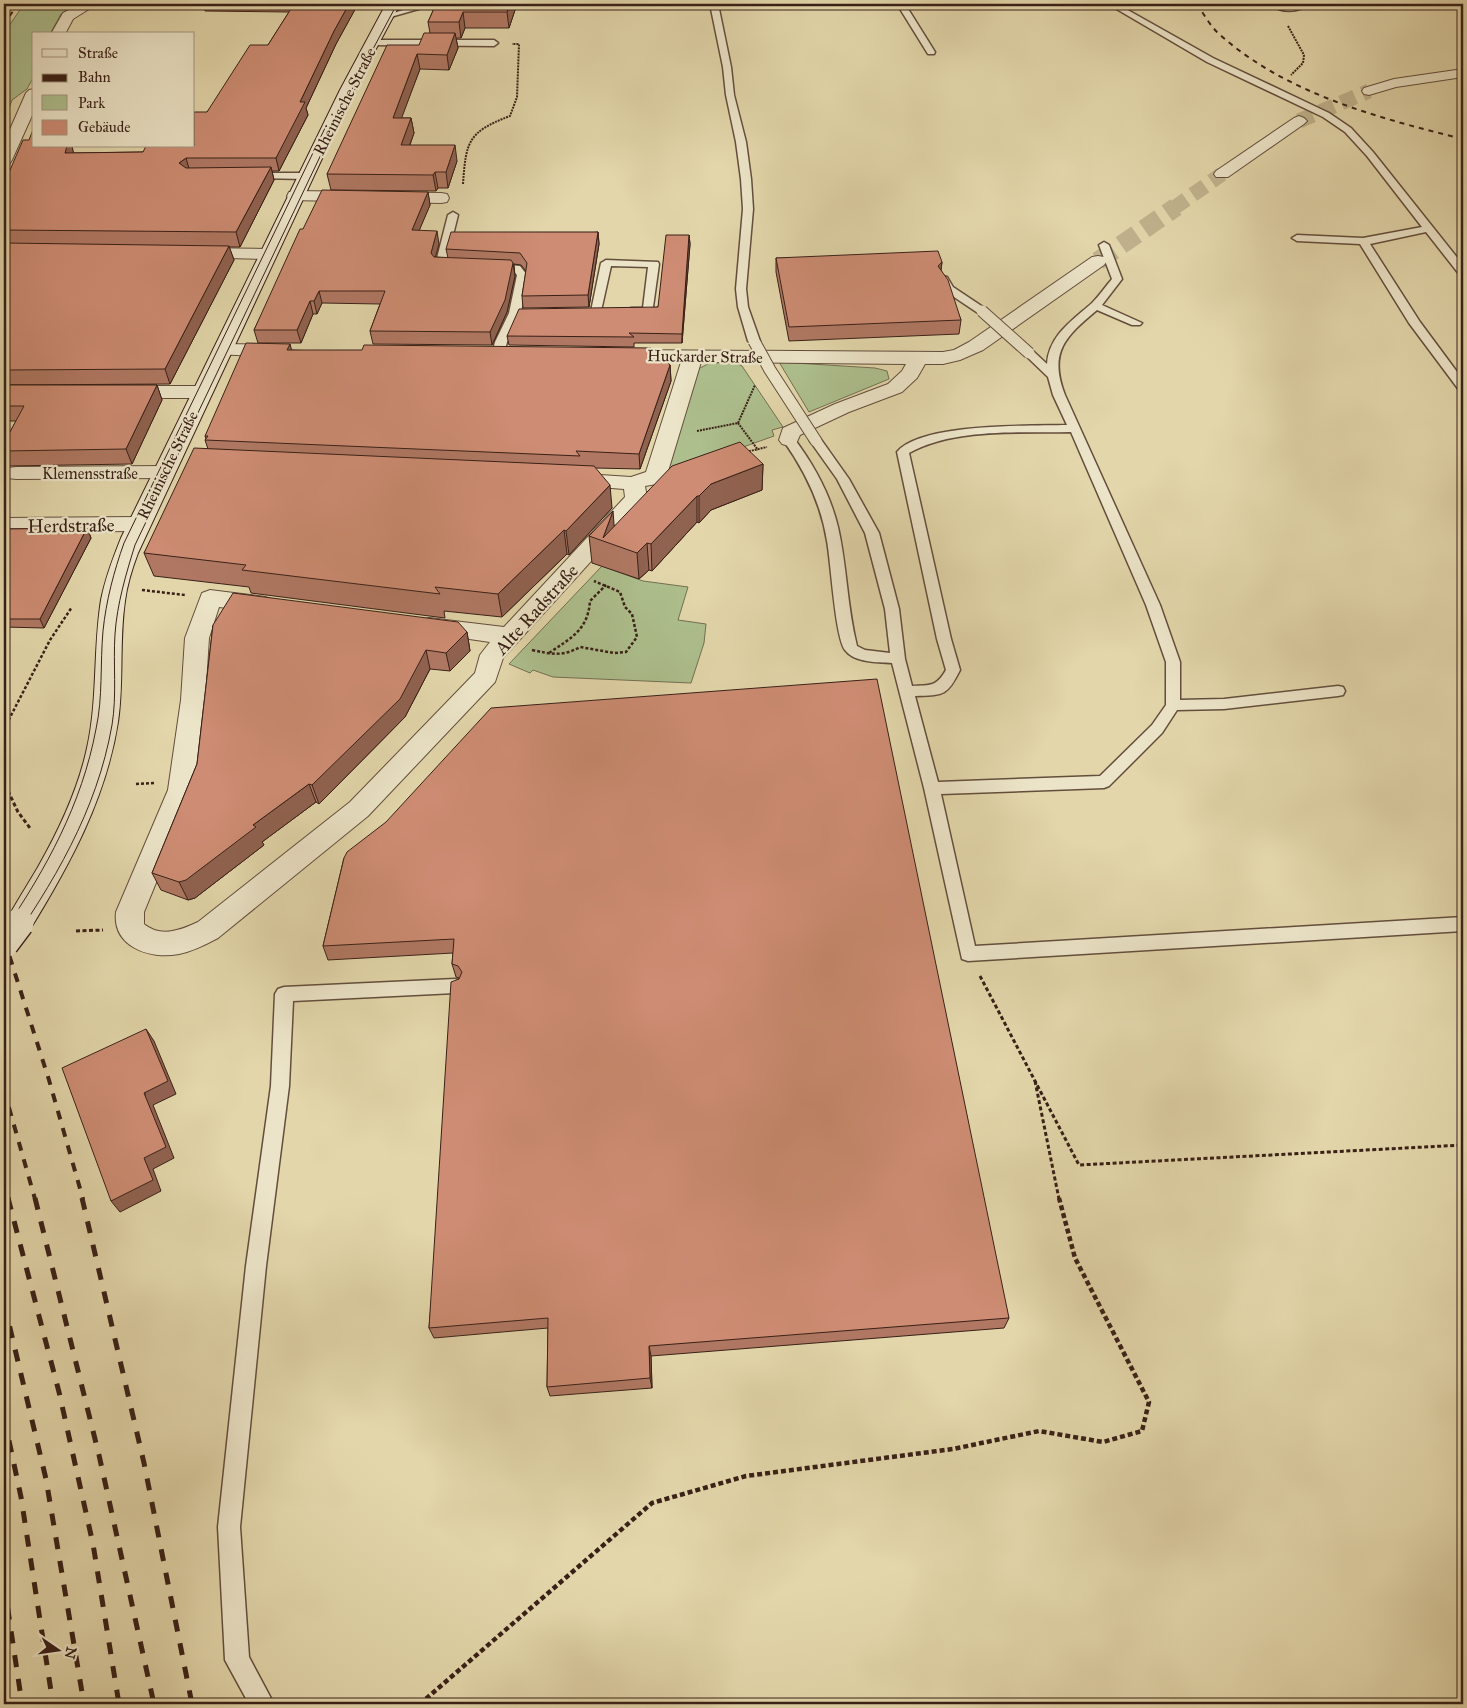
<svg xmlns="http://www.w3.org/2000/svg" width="1467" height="1708" font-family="'IM FELL Great Primer',serif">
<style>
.green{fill:#adbf8d;stroke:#737052}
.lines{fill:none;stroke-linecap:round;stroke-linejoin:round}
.minor-tunnel-far1{stroke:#c0b28d;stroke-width:15;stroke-dasharray:15 8;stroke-linecap:butt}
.minor-tunnel{stroke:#c0b28d;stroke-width:19;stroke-dasharray:19 9;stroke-linecap:butt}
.service-casing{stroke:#634e3c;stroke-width:3}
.minor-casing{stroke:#634e3c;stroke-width:2}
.secondary-casing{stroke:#392017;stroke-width:2}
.path-far3{stroke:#392017;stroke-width:2;stroke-dasharray:2 1;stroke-linecap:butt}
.path-far2{stroke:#392017;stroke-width:2.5;stroke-dasharray:3 2;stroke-linecap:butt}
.path-far1{stroke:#392017;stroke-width:3;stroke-dasharray:4 2.5;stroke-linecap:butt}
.path{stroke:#392017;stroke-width:4.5;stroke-dasharray:5 3;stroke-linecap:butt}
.service{fill:#ece4c8;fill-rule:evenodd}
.minor{fill:#ece4c8;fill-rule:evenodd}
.secondary{fill:#ece4c8;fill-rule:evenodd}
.tram{stroke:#392017;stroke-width:1}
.rail-far2{stroke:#392017;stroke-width:2;stroke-dasharray:5 5;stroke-linecap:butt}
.rail-far1{stroke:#392017;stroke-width:4;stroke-dasharray:9 9;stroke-linecap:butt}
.rail{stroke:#392017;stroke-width:5;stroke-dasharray:12 12;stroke-linecap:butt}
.service-bridge-casing{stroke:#634e3c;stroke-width:13;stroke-linecap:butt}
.secondary-bridge-casing{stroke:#392017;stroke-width:32;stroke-linecap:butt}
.service-bridge{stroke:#ece4c8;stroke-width:11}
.secondary-bridge{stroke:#ece4c8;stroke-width:29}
.wall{fill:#b07863;stroke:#392017}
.shaded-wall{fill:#906250;stroke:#392017}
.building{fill:#cd8c73;stroke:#392017}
.labels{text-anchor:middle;stroke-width:4.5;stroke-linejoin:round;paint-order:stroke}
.far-street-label{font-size:16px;fill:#392017;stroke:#ece4c8}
.street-label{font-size:19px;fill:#392017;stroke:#ece4c8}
</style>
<rect width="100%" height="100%" fill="#e2d6aa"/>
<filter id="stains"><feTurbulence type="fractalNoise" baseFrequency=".004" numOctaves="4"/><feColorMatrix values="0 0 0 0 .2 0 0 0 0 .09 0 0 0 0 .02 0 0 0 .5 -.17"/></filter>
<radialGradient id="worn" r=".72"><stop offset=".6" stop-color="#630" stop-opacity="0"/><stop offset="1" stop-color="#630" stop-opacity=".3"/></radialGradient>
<!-- green -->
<g class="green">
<polygon points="24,4 81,4 61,14 50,34 34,34 34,76 27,89 12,100 5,119 7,125 4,131 4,33"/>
<polygon points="732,361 742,366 783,427 772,430 774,436 676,471 668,469 698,369 710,363"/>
<polygon points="779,362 875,368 887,371 889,379 809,412"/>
<polygon points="602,566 643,581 688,587 678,620 706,624 704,643 691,683 553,677 533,670 530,673 509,664"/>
</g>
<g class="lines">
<!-- minor-tunnel-far1 -->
<g class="minor-tunnel-far1">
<polyline points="1299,121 1369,91"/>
<polyline points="1174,208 1222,174"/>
</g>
<!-- minor-tunnel -->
<polyline class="minor-tunnel" points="1098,261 1176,207"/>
<defs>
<g id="service">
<polygon points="424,4 436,4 387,18 383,16"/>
<polygon points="710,4 718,4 731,67 734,95 746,142 751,179 753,209 746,289 748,307 760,341 754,344 748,341 738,307 736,289 743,209 741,179 736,142 726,95 723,67"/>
<polygon points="897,4 905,4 935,52 934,54 928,54"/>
<polygon points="1108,4 1117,4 1213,58 1329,113 1351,128 1373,152 1463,265 1463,275 1459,274 1426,232 1370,244 1420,322 1463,380 1463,391 1459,390 1409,323 1360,244 1297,241 1292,238 1297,235 1363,238 1422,227 1367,156 1345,132 1323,117 1207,62"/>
<path d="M 1270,4 L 1290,6 L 1309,4 C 1299,13 1280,13 1270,4 Z"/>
<polygon points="373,40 494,40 498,43 494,46 370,45 369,43"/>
<polygon points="253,173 306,173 311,176 306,179 250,178 248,176"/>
<polygon points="453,212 458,215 446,263 458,265 459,267 454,270 436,268 435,266 448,215"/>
<path d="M 1104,242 L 1109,245 L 1122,279 L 1102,305 L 1142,323 L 1140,325 L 1132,325 L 1097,310 C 1066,336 1048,352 1065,395 L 1160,605 L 1180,662 L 1180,700 L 1224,699 L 1338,686 L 1343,687 L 1345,691 L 1343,695 L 1338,696 L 1224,709 L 1177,710 L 1162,733 L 1109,786 L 1104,788 L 941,794 L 975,946 L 1463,917 L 1463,931 L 968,961 L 962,959 L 924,788 L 892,663 C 877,662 855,663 845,650 C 835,636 831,562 827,541 C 821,503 805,471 783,440 L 785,437 L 793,437 C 814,465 830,494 838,527 C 847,566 847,607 857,646 L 865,650 L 890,653 L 885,609 L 865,533 L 837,479 L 810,441 L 816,437 L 820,438 L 849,479 L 879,533 L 899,609 L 905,659 L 912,686 C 931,685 936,687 946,670 L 937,639 L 897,452 C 921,423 1030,426 1067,425 L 1053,395 L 1048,377 L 1023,353 L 1025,351 L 1033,351 L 1047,364 C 1049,335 1072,321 1092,303 C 1099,296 1105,287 1112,279 L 1099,245 ZM 1071,432 L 1146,605 L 1166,662 L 1166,705 L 1152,725 L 1100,776 L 938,782 L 915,696 C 944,695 947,696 960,670 L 951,639 L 909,453 C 954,428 1020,433 1071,432 Z"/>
<polygon points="606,260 658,262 659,264 652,314 631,314 626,311 631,308 643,308 648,267 611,266 601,311 596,314 592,313 591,311 601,263"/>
<polygon points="493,264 520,266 527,275 521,313 507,342 504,354 498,357 492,354 495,342 509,313 517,275 513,271 489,269 488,267 489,265"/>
<polygon points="943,276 947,277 953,287 986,309 987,311 986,313 978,313 945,291 938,279"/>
<polygon points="455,979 461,981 464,986 461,991 455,993 293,1001 289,1086 266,1266 240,1527 249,1657 274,1704 249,1704 225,1660 218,1527 246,1266 271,1086 275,994 278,989 284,987"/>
</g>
<g id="minor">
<polygon points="80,4 97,4 73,19 65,34 51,34 63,13"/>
<polygon points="1463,69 1463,77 1396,87 1369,95 1364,94 1362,91 1364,88 1394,79"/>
<polygon points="34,89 34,111 12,160 10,163 4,165 4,143 26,93 29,90"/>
<polygon points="1299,116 1304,118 1307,121 1304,124 1228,177 1216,177 1214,174 1216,171 1294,118"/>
<polygon points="295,191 441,193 447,194 449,198 447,202 441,203 289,200 287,196 289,192"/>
<polygon points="195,248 268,249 274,250 277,254 274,258 268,259 189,257 186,253 189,249"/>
<path d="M 1098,256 L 1104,257 L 1107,261 L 1104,265 L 983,350 L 960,360 L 943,364 L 925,364 L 917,378 L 902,392 L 849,412 L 800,435 L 796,444 L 789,446 L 782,444 L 779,440 L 783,428 L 835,404 L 888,384 L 902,371 L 906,364 L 701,362 L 666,478 L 663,483 L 645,486 L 647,498 L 644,503 L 503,658 L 495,682 L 368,816 L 218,938 C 205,945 193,951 179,954 C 149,960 112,946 116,912 L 168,790 L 181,700 L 185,638 L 202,593 L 210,590 L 265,597 L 273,600 L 277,605 L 273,610 L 265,613 L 219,607 L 209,638 L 205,700 L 194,790 L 144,912 L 144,924 C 161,938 181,930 198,922 L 350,802 L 475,673 L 480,655 L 490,642 L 421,632 L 417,626 L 421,620 L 429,618 L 504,627 L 625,497 L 624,489 L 561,484 L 558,479 L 561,474 L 569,473 L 631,477 L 646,472 L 681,362 L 623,362 L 616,360 L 613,356 L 616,352 L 623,350 L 943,352 L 954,350 L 969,342 L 1092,257 Z"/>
<polygon points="223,344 280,345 287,347 290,351 287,355 280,357 216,354 213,350 216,346"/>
<polygon points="121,386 202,386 209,388 212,392 209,396 202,398 121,398 114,396 111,392 114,388"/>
<polygon points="163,466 171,467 174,472 171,477 163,478 16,479 8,478 5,473 8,468 16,467"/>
<polygon points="138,517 146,519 149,524 146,529 138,531 4,532 4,518"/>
</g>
<path id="secondary" d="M 386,4 L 400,4 L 354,90 L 138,553 C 132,569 127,585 125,601 C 119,641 124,682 118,722 C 106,799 69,866 29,931 L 19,935 L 9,931 L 5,923 C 15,904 27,886 38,867 C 59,830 78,790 87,748 C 98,699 93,649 101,600 C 105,579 113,558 121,538 L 340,90 Z"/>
</defs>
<!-- service casing -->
<use href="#service" class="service-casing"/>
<!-- minor casing -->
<use href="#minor" class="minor-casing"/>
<!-- secondary casing -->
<use href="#secondary" class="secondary-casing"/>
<!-- path-far3 -->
<g class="path-far3">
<polyline points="1288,26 1304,55 1303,63 1291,75"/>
<path d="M 463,184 C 466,141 468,132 510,116 L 517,97 L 519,44 L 512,44"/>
<polyline points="738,423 755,385"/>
<polyline points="738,423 758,450"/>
<polyline points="697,431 738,423"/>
<polyline points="746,452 767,447"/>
</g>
<!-- path-far2 -->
<g class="path-far2">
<polyline points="142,590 185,595"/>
<path d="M 532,650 C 551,654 562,657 580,647 L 614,653 L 626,652 L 637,637 L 632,614 L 625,607 L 620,592 L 594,581"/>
<path d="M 549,653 C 571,638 588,630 590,601 L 606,585"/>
<polyline points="4,729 50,640 72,607"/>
<polyline points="4,783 8,792"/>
<polyline points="136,784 154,783"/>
</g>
<!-- path-far1 -->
<g class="path-far1">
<polyline points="8,791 18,812 30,828"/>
<polyline points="76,931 103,930"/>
<polyline points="980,976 1079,1165 1463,1145"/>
<polyline points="1035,1081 1059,1199"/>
</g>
<!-- path -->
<polyline class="path" points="420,1704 652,1503 746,1476 953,1449 1039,1431 1103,1442 1142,1431 1149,1402 1075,1258 1059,1198"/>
<!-- service -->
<use href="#service" class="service"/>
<!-- minor -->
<use href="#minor" class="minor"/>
<!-- secondary -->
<use href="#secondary" class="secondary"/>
<!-- tram -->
<g class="tram">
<path d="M 4,931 C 46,869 82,804 96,729 C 103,697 100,664 103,631 C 106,601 114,571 124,543 L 326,126"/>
<path d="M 4,954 C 53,884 97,811 112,725 C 117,695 113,664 115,634 C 117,604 126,574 135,545 L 357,79 L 397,4"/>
</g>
<!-- rail-far2 -->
<g class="rail-far2">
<path d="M 1197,4 C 1203,13 1209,24 1217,32 C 1283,93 1378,118 1463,139"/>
<polyline points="4,24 18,4"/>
</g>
<!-- rail-far1 -->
<g class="rail-far1">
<polyline points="4,939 49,1080 83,1199"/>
<polyline points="4,1090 35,1199"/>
<polyline points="4,1181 9,1199"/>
</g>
<!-- rail -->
<g class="rail">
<polyline points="8,1198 59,1392 93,1544 119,1704"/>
<polyline points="35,1198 99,1455 154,1704"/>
<polyline points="82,1198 144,1463 192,1704"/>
<polyline points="4,1303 46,1479 84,1704"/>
<polyline points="4,1417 21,1497 53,1704"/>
<polyline points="4,1584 22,1704"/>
</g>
<defs>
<g id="service-bridge">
<polyline points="982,311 1029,353"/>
<polyline points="754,341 770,370 816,441"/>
</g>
<polyline id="secondary-bridge" points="4,943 19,923"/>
</defs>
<!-- service-bridge casing -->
<use href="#service-bridge" class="service-bridge-casing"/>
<!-- secondary-bridge casing -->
<use href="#secondary-bridge" class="secondary-bridge-casing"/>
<!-- service-bridge -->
<use href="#service-bridge" class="service-bridge"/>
<!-- secondary-bridge -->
<use href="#secondary-bridge" class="secondary-bridge"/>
</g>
<!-- wall -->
<g class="wall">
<polygon points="203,4 358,4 336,44 306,108 308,115 279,171 272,171 274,180 240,247 229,247 234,260 170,384 4,385 4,184 34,146 72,146 73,153 143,152 207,112 268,45 289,12 205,11"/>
<polygon points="436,4 517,4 509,28 465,28 461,38 456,38 458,48 449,70 420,69 401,118 411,118 414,133 410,145 457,161 448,188 438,188 436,191 331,190 327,174 419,45 430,33 428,22"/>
<polygon points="428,192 430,205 419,230 439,244 435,257 448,258 446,249 598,232 599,244 589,307 523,308 522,296 526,271 521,265 514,264 515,276 507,312 492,345 373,344 370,331 380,304 322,303 317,314 313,314 301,343 258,343 254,330 303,229"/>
<polygon points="689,235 690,244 682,343 634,343 634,347 509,345 507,336 658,307"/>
<polygon points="776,258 942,262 941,270 961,320 959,334 789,341 776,272"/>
<polygon points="290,344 291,350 670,365 671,381 640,469 595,468 612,508 569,555 567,554 502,617 444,611 445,618 251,593 249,587 154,576 144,553 208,449 205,440 206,439 205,436"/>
<polygon points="4,385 157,385 162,400 132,464 7,466 4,458 4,443 16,421 4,421"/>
<polygon points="763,464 762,490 711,510 699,523 697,522 652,571 649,570 639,579 592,563 589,536 614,526"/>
<polygon points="87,528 91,538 44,628 4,627 4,529"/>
<polygon points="213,625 467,632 470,651 450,671 430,669 405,717 319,804 316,802 262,842 264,845 195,898 188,900 161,890 152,873 197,764"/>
<polygon points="344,858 1009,1318 1004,1328 651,1356 652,1388 550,1396 547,1387 548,1328 434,1338 429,1328 459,978 456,977 452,964 453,953 328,960 323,946"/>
</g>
<!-- shaded-wall -->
<g class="shaded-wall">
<polygon points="349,4 358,4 336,44 306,108 308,115 279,171 276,158 300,102 334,31"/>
<polygon points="510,4 517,4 509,28 507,12"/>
<polygon points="463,12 465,28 461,38 459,22"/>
<polygon points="455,33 458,48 449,70 447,55"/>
<polygon points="417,54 420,69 396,133 393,118"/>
<polygon points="411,118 414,133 404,160 401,145"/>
<polygon points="455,145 457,161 448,188 446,172"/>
<polygon points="65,146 72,146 74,155 65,153"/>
<polygon points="186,158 190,172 179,163"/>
<polygon points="271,167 274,180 240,247 236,232"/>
<polygon points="435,172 438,188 436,191 433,175"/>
<polygon points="428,192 430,205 414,243 412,230"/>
<polygon points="437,231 439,244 433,266 431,253"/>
<polygon points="598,232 599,244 589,307 588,295"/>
<polygon points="689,235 690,244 682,343 682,334"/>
<polygon points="229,246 234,260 170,384 165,369"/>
<polygon points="942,262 940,276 938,266"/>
<polygon points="513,263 515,276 507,312 492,345 490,332"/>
<polygon points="319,291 322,303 317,314 314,301"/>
<polygon points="310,301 313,314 301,343 297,330"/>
<polygon points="290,344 294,359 287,350"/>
<polygon points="670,365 671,381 640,469 639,454"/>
<polygon points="157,385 162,400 132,464 126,449"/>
<polygon points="763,464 762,490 711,510 699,523 699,496 711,484"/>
<polygon points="610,485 612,508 569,555 566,531"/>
<polygon points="697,496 697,522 652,571 651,544"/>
<polygon points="613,511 615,537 603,538"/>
<polygon points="87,528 91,538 44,628 40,619"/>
<polygon points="564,530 567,554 502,617 498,594"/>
<polygon points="647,543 649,570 639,579 637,553"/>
<polygon points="467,632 470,651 450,671 446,653"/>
<polygon points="426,650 430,669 405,717 319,804 312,785"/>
<polygon points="309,784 316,802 262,842 264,845 195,898 188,900 179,882 253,825"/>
<polygon points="146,1029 154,1041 176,1094 153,1105 174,1158 153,1169 161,1191 120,1212 111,1201 144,1158"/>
<polygon points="649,1346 651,1356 652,1388 650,1378"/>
</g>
<!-- building -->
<g class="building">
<polygon points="294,4 349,4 334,31 300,102 305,102 276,158 186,158 179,163 186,168 271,167 236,232 4,230 4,184 23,140 29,140 34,127 34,146 67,146 65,153 143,152 146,146 194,146 194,112 207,112 250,45 268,45"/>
<polygon points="436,4 510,4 507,12 463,12 459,22 428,22"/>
<polygon points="424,33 455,33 447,55 417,54 393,118 411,118 401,145 455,145 446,172 435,172 433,175 327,174 387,45 419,45"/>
<polygon points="322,190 428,192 412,230 437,231 431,253 434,257 511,260 513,263 505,300 490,332 370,331 385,291 319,291 314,301 310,301 297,330 254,330 300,229 303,229"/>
<polygon points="451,232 598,232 588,295 522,296 527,263 520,253 446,249"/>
<polygon points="666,235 689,235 682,334 629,333 634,337 507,336 519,309 658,307"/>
<polygon points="4,243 229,246 165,369 4,370"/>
<polygon points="938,251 942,262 938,266 948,280 961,320 789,327 776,258"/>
<polygon points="246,343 290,344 287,350 362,350 364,345 651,348 670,365 639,454 576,451 580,456 205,440 208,436 205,436"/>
<polygon points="4,385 157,385 126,449 4,451 4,443 24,406 4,406"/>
<polygon points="740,442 763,464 711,484 699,496 697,496 651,544 647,543 637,553 589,536 613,511 603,538 672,466"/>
<polygon points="194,448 594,466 610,485 566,531 564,530 498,594 435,587 440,594 242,570 246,565 144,553"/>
<polygon points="87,528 40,619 4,619 4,529"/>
<polygon points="233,593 458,622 467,632 446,653 426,650 400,699 312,785 309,784 253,825 256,827 186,880 179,882 152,873 197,764 213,625"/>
<polygon points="877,679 1009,1318 649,1346 650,1378 547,1387 548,1318 429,1328 451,982 459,979 462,972 458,966 452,964 454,939 323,946 344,858 347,852 386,822 491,708"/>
<polygon points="146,1029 168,1081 144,1093 166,1147 144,1158 153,1180 111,1201 62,1068"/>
</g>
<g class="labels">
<!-- far-street labels -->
<g class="far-street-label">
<text transform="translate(344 101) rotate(-63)" y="6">Rheinische Straße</text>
<text transform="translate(705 356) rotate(1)" y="6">Huckarder Straße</text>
<text transform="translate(167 465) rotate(-64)" y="6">Rheinische Straße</text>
<text x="90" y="479">Klemensstraße</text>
</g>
<!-- street labels -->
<g class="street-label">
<text transform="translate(71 525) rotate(-1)" y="7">Herdstraße</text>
<text transform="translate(536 609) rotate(-48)" y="7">Alte Radstraße</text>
</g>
</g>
<!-- margin -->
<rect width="1467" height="1708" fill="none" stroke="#e2d6aa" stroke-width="20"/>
<rect x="5" y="5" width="1457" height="1698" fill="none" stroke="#392017" stroke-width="2.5"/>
<rect x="10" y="10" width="1447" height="1688" fill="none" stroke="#392017"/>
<!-- legend -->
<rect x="32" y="32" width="162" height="115" fill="#ece4c8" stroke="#a49681"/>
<rect x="42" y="49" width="25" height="8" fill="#ece4c8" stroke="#a49681"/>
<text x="78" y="58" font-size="15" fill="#392017">Straße</text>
<rect x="42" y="74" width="25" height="8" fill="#392017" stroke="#a49681"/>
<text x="78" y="82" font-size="15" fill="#392017">Bahn</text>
<rect x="42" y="95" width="25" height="15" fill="#adbf8d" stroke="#a49681"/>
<text x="78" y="108" font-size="15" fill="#392017">Park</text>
<rect x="42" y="120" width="25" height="15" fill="#cd8c73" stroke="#a49681"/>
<text x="78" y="132" font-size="15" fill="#392017">Gebäude</text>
<!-- north arrow -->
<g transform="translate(58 1650) rotate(103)" stroke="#ece4c8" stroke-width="4" paint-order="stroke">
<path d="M0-4L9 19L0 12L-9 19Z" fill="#392017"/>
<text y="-8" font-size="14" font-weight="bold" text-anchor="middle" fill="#392017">N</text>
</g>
<rect width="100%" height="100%" filter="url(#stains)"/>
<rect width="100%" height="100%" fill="url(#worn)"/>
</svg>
